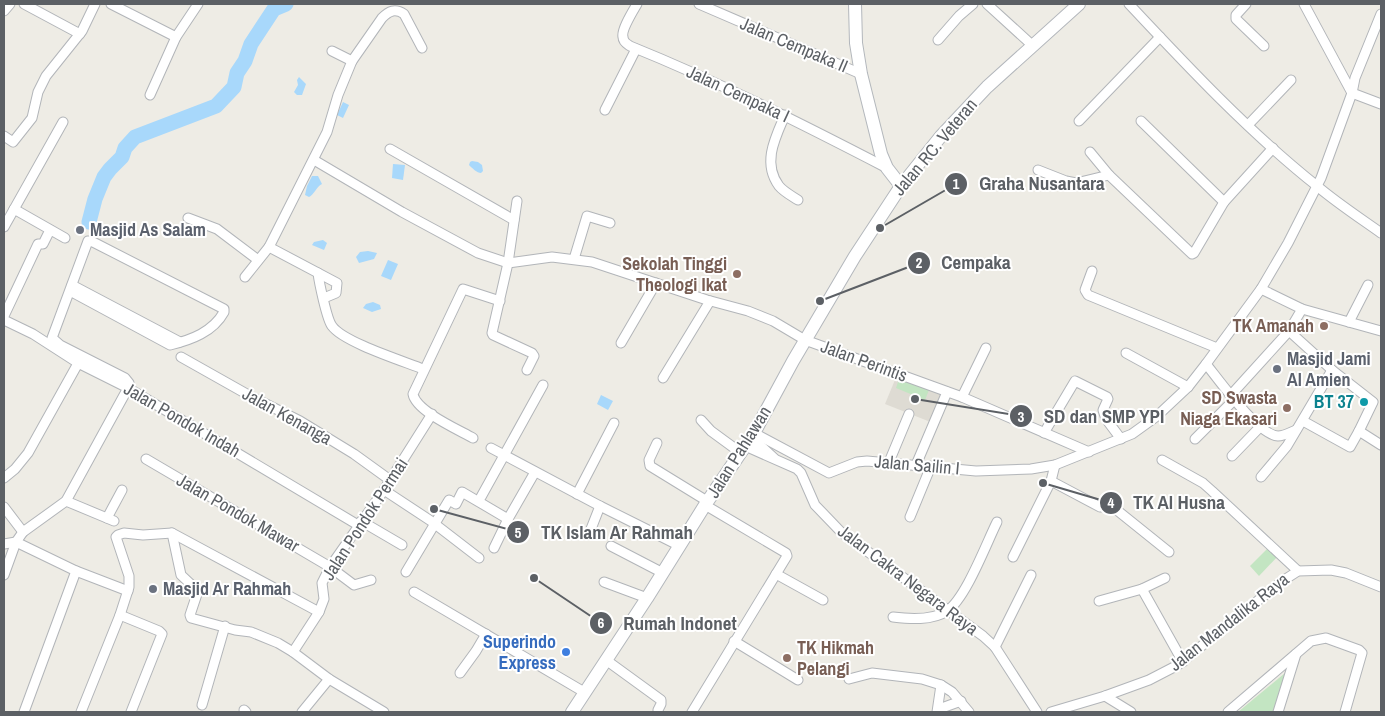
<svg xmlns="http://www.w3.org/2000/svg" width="1385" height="716" font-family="'Archivo Narrow',sans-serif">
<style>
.education{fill:#dedbd3}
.green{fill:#c3e5c2}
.water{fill:#a8d8fb}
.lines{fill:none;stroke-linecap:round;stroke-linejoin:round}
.river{stroke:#a8d8fb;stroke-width:15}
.street-casing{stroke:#b2b5b9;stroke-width:11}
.secondary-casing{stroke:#b3b7bc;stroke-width:14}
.street{stroke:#fff;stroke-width:9}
.secondary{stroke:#fff;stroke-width:12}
.worship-dot{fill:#6b7280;stroke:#fff;stroke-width:2}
.education-dot{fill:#8d6e63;stroke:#fff;stroke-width:2}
.culture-dot{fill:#0f9aa8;stroke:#fff;stroke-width:2}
.shop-dot{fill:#3f7fe0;stroke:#fff;stroke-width:2}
.labels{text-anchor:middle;stroke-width:4;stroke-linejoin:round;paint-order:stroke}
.street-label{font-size:18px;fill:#5c6065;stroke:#fff}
.worship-label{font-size:18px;font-weight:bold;fill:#5b616d;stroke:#fff;text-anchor:start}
.education-label{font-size:18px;font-weight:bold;fill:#785e54;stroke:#fff;text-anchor:end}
.culture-label{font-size:18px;font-weight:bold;fill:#0d838f;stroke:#fff;text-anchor:end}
.shop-label{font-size:18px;font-weight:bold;fill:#366cbe;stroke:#fff;text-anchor:end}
.leader{fill:none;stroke:#5c6065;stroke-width:2}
.callout-dot{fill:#5c6065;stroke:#fff;stroke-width:2}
.mark-label{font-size:15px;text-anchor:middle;font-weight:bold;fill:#fff}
.callout-label{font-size:19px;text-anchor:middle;font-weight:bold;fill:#5c6065;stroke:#fff;stroke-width:4;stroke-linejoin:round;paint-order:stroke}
</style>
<rect width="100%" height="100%" fill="#eeece5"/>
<!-- education -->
<polygon class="education" points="897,375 945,394 933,423 885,404"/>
<!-- green -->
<g class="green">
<polygon points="899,379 929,390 925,400 896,388"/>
<polygon points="1269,547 1278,556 1259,576 1250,566"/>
<polygon points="1285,673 1273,712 1238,712"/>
</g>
<!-- water -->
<g class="water">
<polygon points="299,77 306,84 302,95 297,95 294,92 298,85 297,80"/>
<polygon points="343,102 349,105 343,118 337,115"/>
<path d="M 472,161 L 478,162 L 482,165 L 483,171 L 481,173 C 477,173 472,168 469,165 L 470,162 Z"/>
<polygon points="393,164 405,165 403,180 392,178"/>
<path d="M 312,176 L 318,176 L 322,184 C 316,187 314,195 309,197 L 305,195 L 307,186 Z"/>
<polygon points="323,240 327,243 324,250 312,245 314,242"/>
<polygon points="368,251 377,253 374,259 359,263 356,257 360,252"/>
<polygon points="388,260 398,264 391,280 381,276"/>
<polygon points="373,302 380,305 381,309 372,312 363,308 366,304"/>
<polygon points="601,395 613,401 608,410 597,404"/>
</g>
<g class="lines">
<!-- river -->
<polyline class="river" points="89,222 95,199 104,177 110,169 122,157 125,148 135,137 216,106 234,87 237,73 245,61 251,44 274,9 286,4"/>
<defs>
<g id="street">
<polyline points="24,4 80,34"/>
<polyline points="111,4 176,37 198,4"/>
<path d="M 637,4 C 633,11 621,30 623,37 C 623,42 627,44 630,46 C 719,82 802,124 887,168"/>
<polyline points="699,4 861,74"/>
<polyline points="987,4 1032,45"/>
<path d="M 1129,4 C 1188,67 1249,132 1317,186 C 1337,203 1360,218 1381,233"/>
<polyline points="1246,4 1236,15 1236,19 1264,46"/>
<polyline points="1304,4 1352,93 1381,104"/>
<polyline points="4,11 10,4"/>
<polyline points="938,40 959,16 973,4"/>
<path d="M 352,61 L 382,18 C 389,11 395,8 404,14 L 422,48"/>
<polyline points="150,95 176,37"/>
<polyline points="605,110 636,49"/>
<path d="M 785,115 C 775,138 762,163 779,186 C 784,192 792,196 798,200"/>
<polyline points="1079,121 1160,37"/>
<polyline points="1141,121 1224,202"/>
<polyline points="1248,125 1291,80"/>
<polyline points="4,136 13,142 32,118 38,92 46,76 82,31 95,4"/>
<polyline points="390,149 514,220"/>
<polyline points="1090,152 1109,175 1192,254 1194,253 1224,202 1273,148"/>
<polyline points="314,160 402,212 478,253 508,263 552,257 592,262 707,300 748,311 773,321 805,340 962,397 1089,452"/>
<polyline points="1038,170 1066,181 1076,183 1109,175"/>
<polyline points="517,201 508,263 492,333 493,335 532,353 534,356 527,370"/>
<polyline points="14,209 65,238"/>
<polyline points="188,218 217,229 258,260"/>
<polyline points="4,227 63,122"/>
<polyline points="574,259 587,216 610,223"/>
<polyline points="1092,271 1085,290 1088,295 1217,348"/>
<path d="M 318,273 C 319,282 327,320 332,326 C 343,342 403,361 423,369"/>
<polyline points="245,277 269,247"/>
<polyline points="72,285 180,342"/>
<polyline points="1261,289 1302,309 1381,331"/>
<path d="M 70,291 L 170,345 C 191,340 213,332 224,312 L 224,309 L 93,242 L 88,241 L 52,338 L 60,345 L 125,378 L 129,383 L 128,388"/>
<polyline points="324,298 336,293 337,283 269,247 327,132 338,95 352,61 332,51"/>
<polyline points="4,316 38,244 43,244 50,230"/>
<polyline points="4,320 33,334 78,363 128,388 358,525"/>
<polyline points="1349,322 1368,285"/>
<polyline points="1289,331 1332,370 1373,402 1359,431 1350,447 1303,421"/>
<polyline points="621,343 656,283"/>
<polyline points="1126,353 1188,387"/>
<polyline points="181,357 252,397 300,421 354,454 390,480"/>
<path d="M 1206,364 C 1219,380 1258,435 1278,436 C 1284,436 1291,432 1296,430"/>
<polyline points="663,378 710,301"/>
<polyline points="1230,396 1289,331 1302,309"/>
<polyline points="962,397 986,348"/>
<polyline points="701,420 711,431 741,453"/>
<polyline points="1359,431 1381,445"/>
<polyline points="754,433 829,473 857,462 867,461 976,471 1031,469 1055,465 1132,434 1157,416 1188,387 1206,364 1261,289 1288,243 1321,178 1352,93 1355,78 1381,14"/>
<polyline points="1044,433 1075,381 1107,397 1108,399 1103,410 1106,419 1121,439"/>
<path d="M 473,438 C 457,429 416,411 413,394 L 463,289 L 500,301"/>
<polyline points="750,439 761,446 774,458"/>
<polyline points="1195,439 1234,400"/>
<polyline points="657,443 649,460 650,466 707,501"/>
<polyline points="745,446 797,469 801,473 815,505 841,532 983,636 995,647 1037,712"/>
<polyline points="491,448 600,506 680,546"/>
<polyline points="1232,456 1260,427"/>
<polyline points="146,459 330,567 354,585 371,580"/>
<polyline points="1162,460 1203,483 1212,491 1298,571"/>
<polyline points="889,462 909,414"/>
<polyline points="916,465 947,392"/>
<polyline points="1261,477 1287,446 1332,370"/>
<polyline points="4,478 15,469 28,453 81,358"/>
<polyline points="1051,481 1100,507 1106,506 1113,507 1169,552"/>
<polyline points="384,490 431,521 479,558"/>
<polyline points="577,494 614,423"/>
<polyline points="481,497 543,385"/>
<polyline points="66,501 114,521"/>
<polyline points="4,507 23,532"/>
<polyline points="910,517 931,466"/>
<polyline points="107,518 122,490"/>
<polyline points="361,521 402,545"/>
<polyline points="172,533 181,575 198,591 190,615 191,618 235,630 251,632 278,643 293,652 329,679 384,712"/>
<polyline points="589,534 600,506"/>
<polyline points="16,542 76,571 128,591"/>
<polyline points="4,544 16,542"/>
<polyline points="611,546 663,573"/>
<polyline points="494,548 508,519"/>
<polyline points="1013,557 1051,481 1055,465"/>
<polyline points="406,572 449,500 456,504 462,492 508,519 535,472"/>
<polyline points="776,574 823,600"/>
<polyline points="4,575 16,542 23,532 66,501 128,388"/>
<polyline points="604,582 647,598"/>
<polyline points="1142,589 1183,662"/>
<polyline points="414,592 584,692"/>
<polyline points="1099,601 1142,589 1165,578"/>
<polyline points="120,615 159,631 162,634 131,712"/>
<path d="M 893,617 C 909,619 932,621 947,611 C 966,598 986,544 997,522"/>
<polyline points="734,641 798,680"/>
<polyline points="995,647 1031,575"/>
<polyline points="293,652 319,612 324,599 322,583 330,567 384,490 432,414"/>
<polyline points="606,660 661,700 661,704 658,710"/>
<polyline points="460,673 476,651 486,634"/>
<polyline points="849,679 872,673 922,679 941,685 952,692 969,712"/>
<polyline points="1105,696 1131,712"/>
<polyline points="202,705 225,626"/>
<polyline points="939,709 961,701"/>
<polyline points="244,710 246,712"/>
<polyline points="24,712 76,571"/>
<polyline points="81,712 120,615 129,587 129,576 116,537 118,535 124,533 143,535 172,533 319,612"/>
<polyline points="302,712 329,679"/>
<polyline points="692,712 787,556 786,553 705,505"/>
<polyline points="937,712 941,685"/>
<polyline points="1051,712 1105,696 1149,680 1178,665 1281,582 1298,571 1331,570 1346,573 1381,587"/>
<polyline points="1228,712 1311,641 1326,638 1359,650 1362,653 1345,712"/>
<polyline points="1278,712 1296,654"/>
</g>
<g id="secondary">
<polyline points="855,4 856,43 861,74 881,154 887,168 901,186"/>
<polyline points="572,712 647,598 705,505 754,433 793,361 855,256 901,186 941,136 987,87 1079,4"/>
</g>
</defs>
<!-- street casing -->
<use href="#street" class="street-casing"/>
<!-- secondary casing -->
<use href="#secondary" class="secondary-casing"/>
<!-- street -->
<use href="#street" class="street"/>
<!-- secondary -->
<use href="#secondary" class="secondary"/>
</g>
<!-- markers -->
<g class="worship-dot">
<circle cx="80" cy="230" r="5"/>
<circle cx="1277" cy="369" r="5"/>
<circle cx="153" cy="589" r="5"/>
</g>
<g class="education-dot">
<circle cx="737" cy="274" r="5"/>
<circle cx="1324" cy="326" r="5"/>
<circle cx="1287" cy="408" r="5"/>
<circle cx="787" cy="658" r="5"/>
</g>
<circle class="culture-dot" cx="1364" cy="402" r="5"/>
<circle class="shop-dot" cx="566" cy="652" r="5"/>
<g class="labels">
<!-- street labels -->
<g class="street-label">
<text transform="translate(794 45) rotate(23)" y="6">Jalan Cempaka II</text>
<text transform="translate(738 94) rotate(25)" y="6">Jalan Cempaka I</text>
<text transform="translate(935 147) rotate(-50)" y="6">Jalan RC. Veteran</text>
<text transform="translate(864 361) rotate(20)" y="6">Jalan Perintis</text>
<text transform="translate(287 416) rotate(29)" y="6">Jalan Kenanga</text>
<text transform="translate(182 420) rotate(30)" y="6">Jalan Pondok Indah</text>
<text transform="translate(739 452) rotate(-58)" y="6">Jalan Pahlawan</text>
<text transform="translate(917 465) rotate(5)" y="6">Jalan Sailin I</text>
<text transform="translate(238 513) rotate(30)" y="6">Jalan Pondok Mawar</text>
<text transform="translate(365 519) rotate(-57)" y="6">Jalan Pondok Permai</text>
<text transform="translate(908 580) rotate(37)" y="6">Jalan Cakra Negara Raya</text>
<text transform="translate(1229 622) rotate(-38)" y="6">Jalan Mandalika Raya</text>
</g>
<!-- worship labels -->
<g class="worship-label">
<text x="90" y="236">Masjid As Salam</text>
<text x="1287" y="365">Masjid Jami<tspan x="1287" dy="21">Al Amien</tspan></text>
<text x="163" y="595">Masjid Ar Rahmah</text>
</g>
<!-- education labels -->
<g class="education-label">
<text x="727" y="270">Sekolah Tinggi<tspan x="727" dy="21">Theologi Ikat</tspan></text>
<text x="1314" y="332">TK Amanah</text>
<text x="1277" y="404">SD Swasta<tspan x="1277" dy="21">Niaga Ekasari</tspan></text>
<text x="797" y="654" text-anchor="start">TK Hikmah<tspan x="797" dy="21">Pelangi</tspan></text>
</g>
<!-- culture labels -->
<g class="culture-label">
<text x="1354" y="408">BT 37</text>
</g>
<!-- shop labels -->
<g class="shop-label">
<text x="556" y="648">Superindo<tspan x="556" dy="21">Express</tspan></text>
</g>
</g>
<!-- callouts -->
<path class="leader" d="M880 228L956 184M820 301L919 263M915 399L1021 416M1043 483L1111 503M434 509L518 532M534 578L601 623"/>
<g class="callout-dot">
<circle cx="880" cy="228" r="5"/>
<circle cx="820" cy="301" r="5"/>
<circle cx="915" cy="399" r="5"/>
<circle cx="1043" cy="483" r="5"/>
<circle cx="434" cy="509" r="5"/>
<circle cx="534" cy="578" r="5"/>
<circle cx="956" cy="184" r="12"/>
<circle cx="919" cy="263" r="12"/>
<circle cx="1021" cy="416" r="12"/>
<circle cx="1111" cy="503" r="12"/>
<circle cx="518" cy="532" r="12"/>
<circle cx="601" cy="623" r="12"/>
</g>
<g class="mark-label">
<text x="956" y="189">1</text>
<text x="919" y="268">2</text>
<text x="1021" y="422">3</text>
<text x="1111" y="508">4</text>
<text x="518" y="538">5</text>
<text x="601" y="628">6</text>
</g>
<g class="callout-label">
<text x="1042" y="190">Graha Nusantara</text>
<text x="976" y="269">Cempaka</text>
<text x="1104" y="423">SD dan SMP YPI</text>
<text x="1179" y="509">TK Al Husna</text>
<text x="617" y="539">TK Islam Ar Rahmah</text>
<text x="680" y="630">Rumah Indonet</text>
</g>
<!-- border -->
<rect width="1385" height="716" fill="none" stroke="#5c6065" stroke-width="10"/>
</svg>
